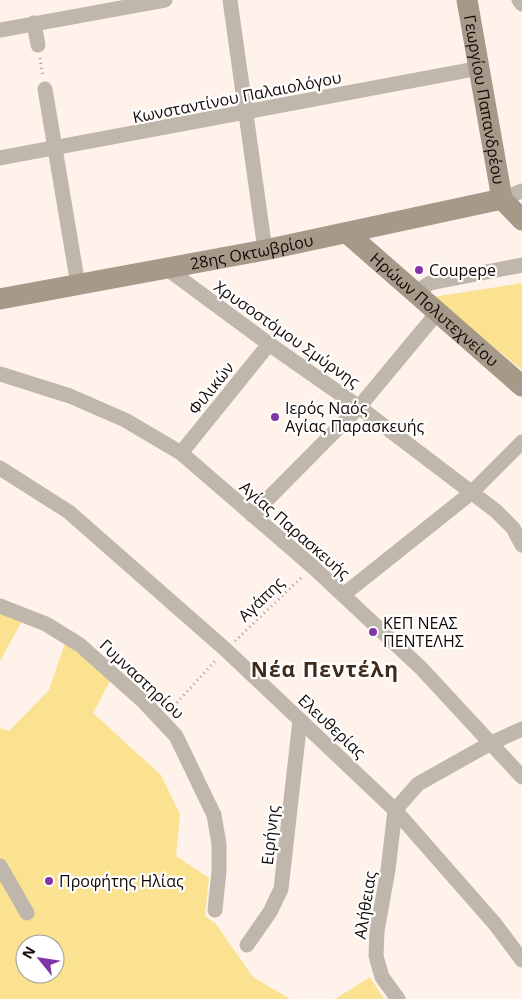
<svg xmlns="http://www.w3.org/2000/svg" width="522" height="999" font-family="'Open Sans',sans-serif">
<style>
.green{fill:#fbe290;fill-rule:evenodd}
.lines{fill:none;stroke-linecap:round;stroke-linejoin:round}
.path{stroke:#a89d97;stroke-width:3;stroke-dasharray:1 4;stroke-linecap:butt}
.street{stroke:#c0b7ac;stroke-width:15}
.secondary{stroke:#a69989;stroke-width:21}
.poi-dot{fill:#8035a7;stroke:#fff;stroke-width:2}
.labels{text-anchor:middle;stroke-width:4.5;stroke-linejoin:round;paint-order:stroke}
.street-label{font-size:16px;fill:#120905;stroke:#fff}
.poi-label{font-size:16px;fill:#120905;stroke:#fff;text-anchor:start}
.district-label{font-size:21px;font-weight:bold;letter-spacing:1px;fill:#402a1c;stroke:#fff}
</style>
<rect width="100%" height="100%" fill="#fef2eb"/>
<!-- green -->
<g class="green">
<polygon points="522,283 522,370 433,297"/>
<polygon points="0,613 22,621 0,661"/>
<path d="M 65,643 L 111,679 L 93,713 L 161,775 L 180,814 L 176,856 L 209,878 L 205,916 L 216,924 L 253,977 L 290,999 L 0,999 L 0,728 L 9,731 L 49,690 ZM 25,944 L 55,944 L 55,974 L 25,974 Z"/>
<polygon points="370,977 384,999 335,999"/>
</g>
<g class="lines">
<!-- path -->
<g class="path">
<polyline points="40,58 43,77"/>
<polyline points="235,641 303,576"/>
<polyline points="170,710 217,659"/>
</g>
<!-- street -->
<g class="street">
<polyline points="230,0 265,250"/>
<polyline points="519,0 522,4"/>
<polyline points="34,23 38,45"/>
<polyline points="0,30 165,0"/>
<polyline points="45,89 78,285"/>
<polyline points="0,158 480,68"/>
<polyline points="502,199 522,191"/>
<polyline points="166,268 269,344 359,407 496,511 513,528 522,545"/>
<polyline points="415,293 430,283 522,265"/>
<polyline points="0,374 70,396 125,420 181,453 313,567 421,668 522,777"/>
<polyline points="181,453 269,344"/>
<polyline points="0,468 69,512 226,650 395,810 495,924 522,960"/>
<polyline points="252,515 359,407 437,313"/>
<polyline points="343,595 471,493 522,442"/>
<polyline points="0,606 46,624 80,645 144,702 176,736 214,815 219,844 219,871 215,910"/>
<polyline points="395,810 388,870 377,931 376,956 382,977 398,999"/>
<polyline points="395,810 418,784 491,743 522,729"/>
<polyline points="0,866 27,913"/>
<polyline points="247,945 270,912 281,889 300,720"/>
</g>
<!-- secondary -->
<g class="secondary">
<path id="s1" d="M 467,0 L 502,199 L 522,220"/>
<path id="s2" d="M 347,233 L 522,386"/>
<path id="s3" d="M 0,299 L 265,250 L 502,199"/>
</g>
</g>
<!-- markers -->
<g class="poi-dot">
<circle cx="419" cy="270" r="5"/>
<circle cx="275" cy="417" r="5"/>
<circle cx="373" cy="632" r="5"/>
<circle cx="49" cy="881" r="5"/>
</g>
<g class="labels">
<!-- street labels -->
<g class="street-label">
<text transform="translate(237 97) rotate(-11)" y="6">Κωνσταντίνου Παλαιολόγου</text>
<text dy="6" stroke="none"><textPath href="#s1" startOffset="101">Γεωργίου Παπανδρέου</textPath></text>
<text dy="6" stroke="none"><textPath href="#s3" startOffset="256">28ης Οκτωβρίου</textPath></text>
<text dy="6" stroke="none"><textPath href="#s2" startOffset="116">Ηρώων Πολυτεχνείου</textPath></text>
<text transform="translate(287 334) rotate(35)" y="6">Χρυσοστόμου Σμύρνης</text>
<text transform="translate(211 388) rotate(-51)" y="6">Φιλικών</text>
<text transform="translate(295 530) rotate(41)" y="6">Αγίας Παρασκευής</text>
<text transform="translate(261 599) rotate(-44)" y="6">Αγάπης</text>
<text transform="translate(142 679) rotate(43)" y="6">Γυμναστηρίου</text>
<text transform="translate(332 726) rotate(43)" y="6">Ελευθερίας</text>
<text transform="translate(270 835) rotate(-84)" y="6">Ειρήνης</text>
<text transform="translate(365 905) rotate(-81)" y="6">Αλήθειας</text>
</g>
<!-- poi labels -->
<g class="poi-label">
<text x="429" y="276">Coupepe</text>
<text x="285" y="414">Ιερός Ναός<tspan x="285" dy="18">Αγίας Παρασκευής</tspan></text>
<text x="383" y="629">ΚΕΠ ΝΕΑΣ<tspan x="383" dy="18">ΠΕΝΤΕΛΗΣ</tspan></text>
<text x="59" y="887">Προφήτης Ηλίας</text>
</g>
<!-- district labels -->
<g class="district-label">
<text x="325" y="677">Νέα Πεντέλη</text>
</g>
</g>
<!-- north arrow -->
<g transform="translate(40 959) rotate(300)"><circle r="24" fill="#ffffff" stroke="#a09d9b"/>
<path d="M0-4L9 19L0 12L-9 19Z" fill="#8035a7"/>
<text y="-8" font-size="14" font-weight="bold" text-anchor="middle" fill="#120905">N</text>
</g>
</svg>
